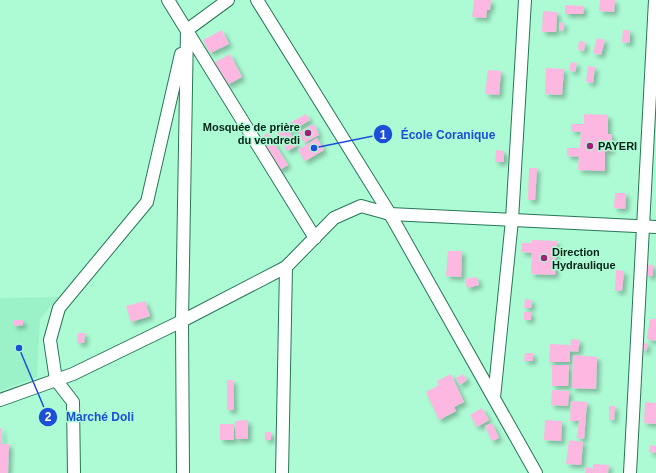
<svg xmlns="http://www.w3.org/2000/svg" width="656" height="473" font-family="Helvetica,sans-serif">
<style>
.built{fill:#9bf2c9}
.building{fill:#fcb8e0;filter:url(#shadow)}
.lines{fill:none;stroke-linecap:round;stroke-linejoin:round}
.minor-casing{stroke:#277757;stroke-width:14}
.minor{stroke:#fff;stroke-width:12}
.poi-dot{fill:#9d2278;stroke:#adfbd5;stroke-width:1.5}
.labels{text-anchor:middle;stroke-width:3;stroke-linejoin:round;paint-order:stroke}
.poi-label{font-size:11px;font-weight:bold;fill:#032417;stroke:#adfbd5;text-anchor:start}
.leader{fill:none;stroke:#1d4ed8;stroke-width:1.5}
.callout-dot{fill:#1d4ed8;stroke:#adfbd5;stroke-width:1.5}
.mark-label{font-size:12px;text-anchor:middle;font-weight:bold;fill:#fff}
.callout-label{font-size:12px;text-anchor:middle;font-weight:bold;fill:#1d4ed8;stroke:#adfbd5;stroke-width:3;stroke-linejoin:round;paint-order:stroke}
</style>
<defs>
<filter id="shadow"><feDropShadow dx="3.5" dy="3.5" stdDeviation="2" flood-color="#0004"/></filter>
</defs>
<rect width="100%" height="100%" fill="#adfbd5"/>
<!-- built -->
<polygon class="built" points="59,297 40,319 37,377 0,391 0,298"/>
<!-- building -->
<g class="building">
<polygon points="474,0 491,0 490,10 487,10 486,18 472,17"/>
<polygon points="600,0 615,0 614,12 599,11"/>
<polygon points="565,5 584,6 583,14 565,14"/>
<polygon points="543,11 557,12 556,32 542,32"/>
<polygon points="559,22 564,23 563,31 559,30"/>
<polygon points="222,30 229,44 210,53 203,40"/>
<polygon points="623,30 630,30 630,43 622,42"/>
<polygon points="597,38 605,40 601,55 593,53"/>
<polygon points="579,41 585,42 584,51 578,50"/>
<polygon points="230,54 242,77 227,85 215,62"/>
<polygon points="571,62 577,63 575,72 569,70"/>
<polygon points="588,66 595,67 593,83 586,82"/>
<polygon points="546,68 564,69 562,95 545,94"/>
<polygon points="488,70 501,71 499,95 485,94"/>
<polygon points="306,114 310,120 292,131 288,124"/>
<polygon points="584,114 608,115 608,134 612,134 611,151 605,151 605,171 578,170 579,157 567,156 567,148 580,148 581,132 571,131 571,124 584,124"/>
<polygon points="285,123 297,146 287,151 275,128"/>
<polygon points="314,124 319,135 304,143 299,132"/>
<polygon points="268,133 288,165 278,171 259,139"/>
<polygon points="317,138 324,150 305,161 298,150"/>
<polygon points="496,150 504,151 504,162 495,162"/>
<polygon points="529,168 537,168 535,200 528,200"/>
<polygon points="615,193 626,193 625,209 614,208"/>
<polygon points="532,240 557,241 555,275 531,274 532,253 521,252 522,243 532,243"/>
<polygon points="448,251 462,251 461,277 446,276"/>
<rect x="647" y="265" width="6" height="11"/>
<polygon points="616,270 624,271 622,291 615,291"/>
<polygon points="477,277 479,285 467,288 465,279"/>
<polygon points="525,299 532,300 531,308 524,308"/>
<polygon points="145,301 150,316 131,322 126,306"/>
<rect x="524" y="312" width="7" height="8"/>
<polygon points="650,319 656,319 656,341 647,339"/>
<polygon points="13,320 23,320 23,325 14,326"/>
<polygon points="78,333 85,333 84,343 77,343"/>
<polygon points="571,339 580,340 578,352 570,351"/>
<polygon points="642,342 648,344 646,351 641,349"/>
<polygon points="550,344 570,345 570,362 549,362"/>
<polygon points="525,353 533,353 533,361 524,361"/>
<polygon points="573,355 597,357 596,389 572,388"/>
<polygon points="552,365 569,365 568,386 552,386"/>
<polygon points="451,374 464,402 454,407 456,411 439,420 426,392 439,385 437,381"/>
<polygon points="463,374 467,380 460,385 456,378"/>
<polygon points="227,380 233,380 234,410 227,410"/>
<polygon points="552,390 569,391 568,406 551,405"/>
<polygon points="571,401 587,402 584,439 577,438 579,421 570,421"/>
<polygon points="645,402 656,403 656,424 644,423"/>
<polygon points="609,406 615,406 614,420 609,420"/>
<polygon points="482,408 489,420 477,427 470,415"/>
<polygon points="248,420 248,439 236,439 235,421"/>
<polygon points="545,420 562,421 561,441 544,440"/>
<polygon points="492,423 499,438 492,441 485,426"/>
<rect x="220" y="424" width="14" height="16"/>
<polygon points="0,428 2,428 2,444 9,444 8,473 0,473"/>
<rect x="265" y="432" width="6" height="8"/>
<polygon points="569,440 583,442 581,465 566,464"/>
<polygon points="650,445 656,446 656,453 649,452"/>
<polygon points="593,464 609,465 608,473 592,473"/>
<polygon points="586,467 592,468 591,473 585,473"/>
</g>
<g class="lines">
<defs>
<g id="minor">
<polyline points="168,0 315,238"/>
<polyline points="257,0 390,214 536,473"/>
<polyline points="494,398 512,220 525,0"/>
<polyline points="0,400 73,374 182,321 286,267 334,218 361,206 390,214 656,227"/>
<polyline points="74,473 73,402 56,380 50,340 59,308 147,202 181,54"/>
<polyline points="183,473 182,321 187,30 228,0"/>
<polyline points="282,473 286,267"/>
<polyline points="630,473 655,0"/>
</g>
</defs>
<!-- minor casing -->
<use href="#minor" class="minor-casing"/>
<!-- minor -->
<use href="#minor" class="minor"/>
</g>
<!-- markers -->
<g class="poi-dot">
<circle cx="308" cy="133" r="4"/>
<circle cx="590" cy="146" r="4"/>
<circle cx="544" cy="258" r="4"/>
</g>
<g class="labels">
<!-- poi labels -->
<g class="poi-label">
<text x="300" y="131" text-anchor="end">Mosquée de prière<tspan x="300" dy="13">du vendredi</tspan></text>
<text x="598" y="150">PAYERI</text>
<text x="552" y="256">Direction<tspan x="552" dy="13">Hydraulique</tspan></text>
</g>
</g>
<!-- callouts -->
<path class="leader" d="M314 148L383 134M19 348L48 417"/>
<g class="callout-dot">
<circle cx="314" cy="148" r="4"/>
<circle cx="19" cy="348" r="4"/>
<circle cx="383" cy="134" r="10"/>
<circle cx="48" cy="417" r="10"/>
</g>
<g class="mark-label">
<text x="383" y="139">1</text>
<text x="48" y="421">2</text>
</g>
<g class="callout-label">
<text x="448" y="139">École Coranique</text>
<text x="100" y="421">Marché Doli</text>
</g>
</svg>
